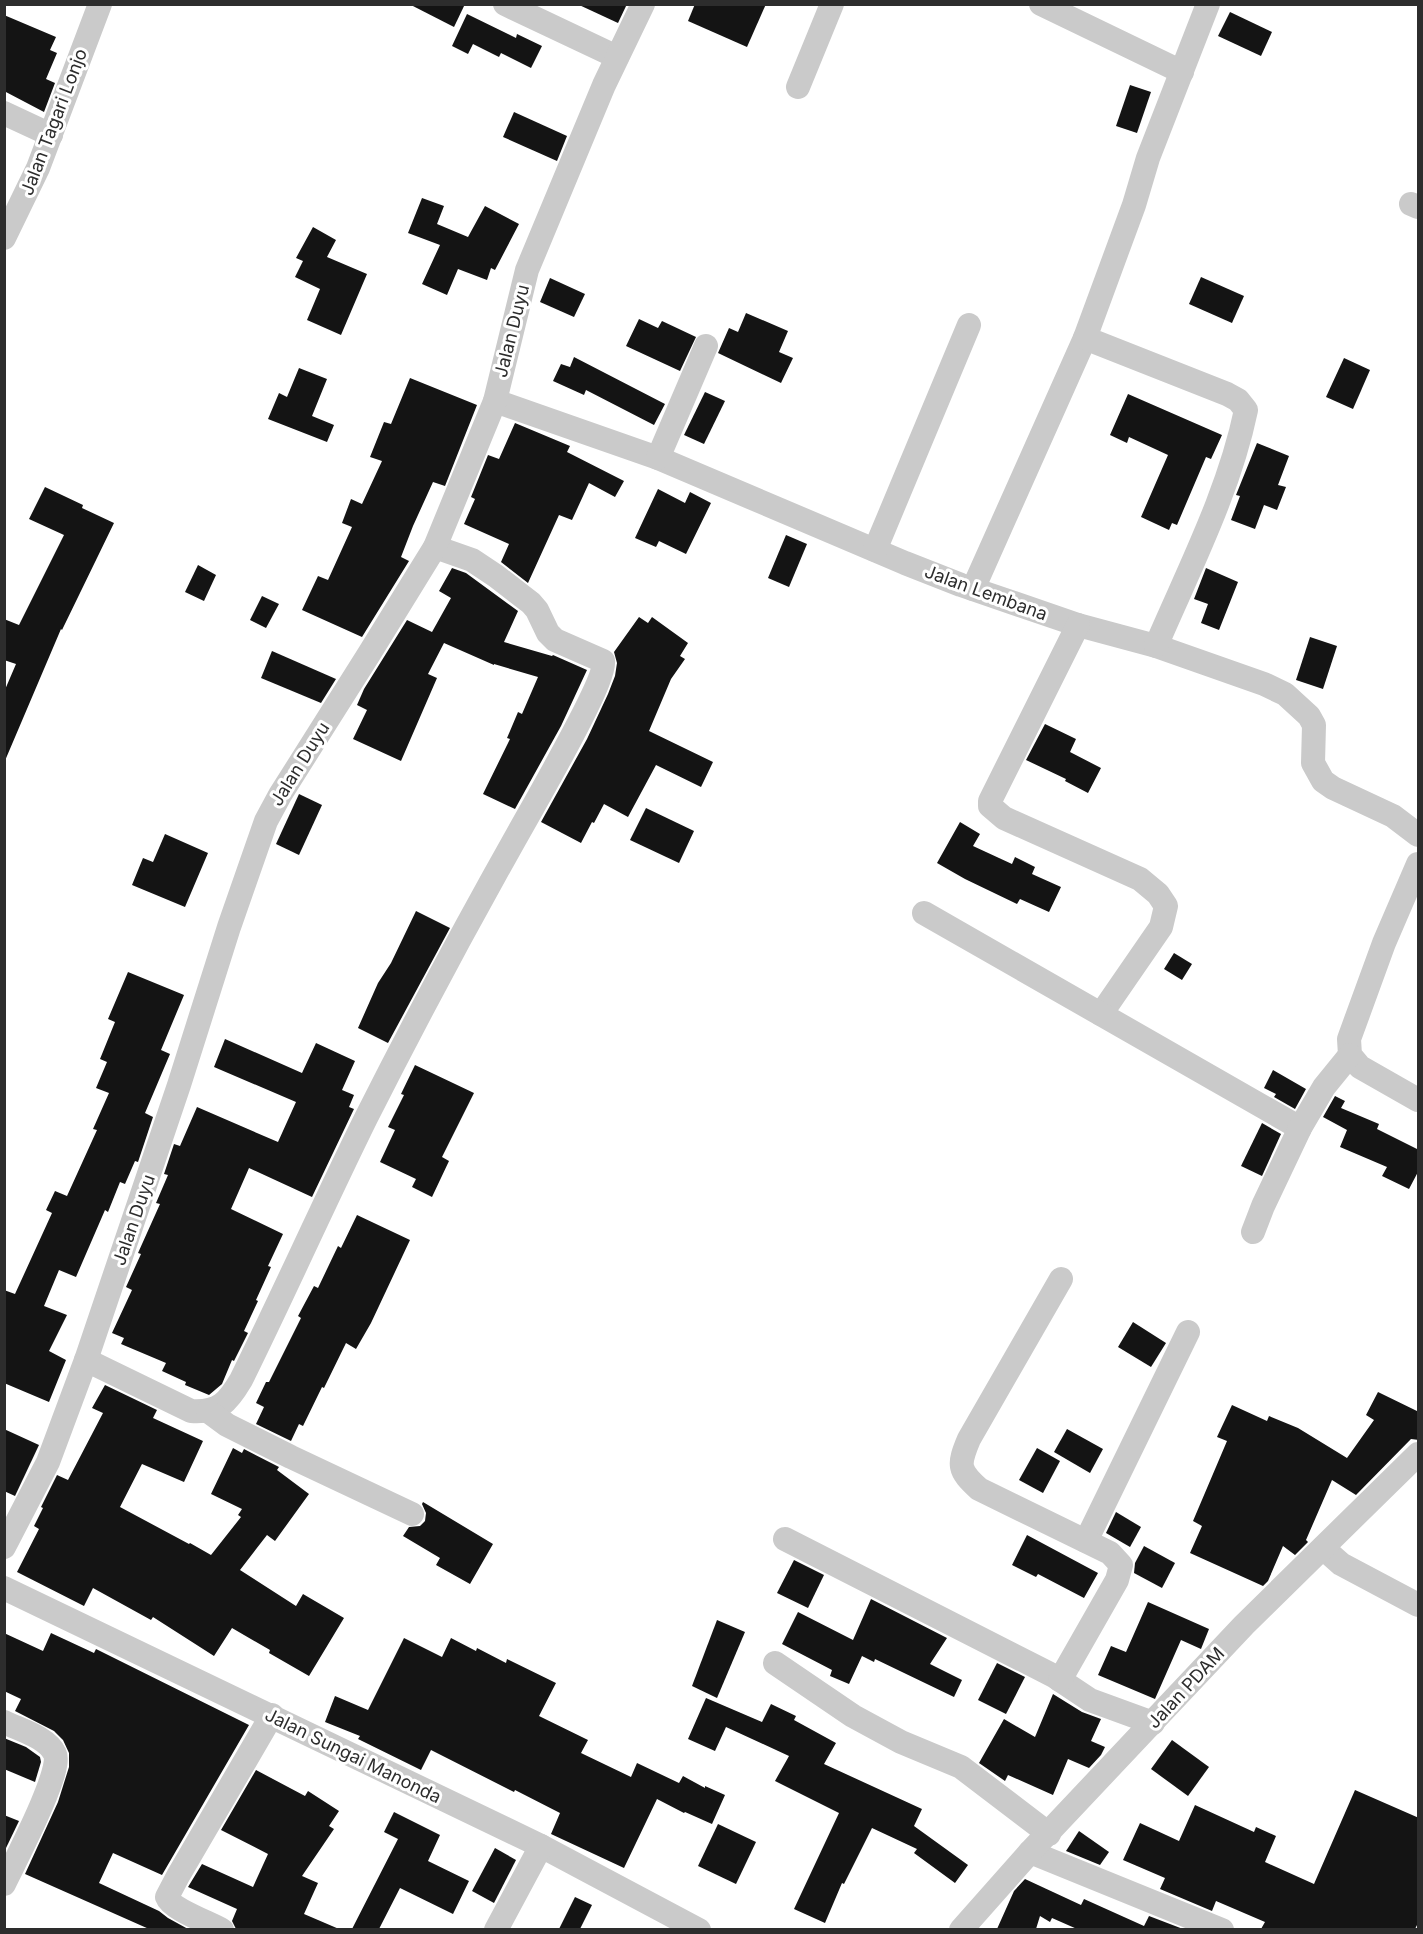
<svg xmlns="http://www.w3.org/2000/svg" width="1423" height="1934" font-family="Inter,sans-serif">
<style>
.building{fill:#141414}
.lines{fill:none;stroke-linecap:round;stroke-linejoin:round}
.minor{stroke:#cacaca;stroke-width:24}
.labels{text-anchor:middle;stroke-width:6;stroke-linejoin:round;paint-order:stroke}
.street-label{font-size:18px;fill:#2d2d2d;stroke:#fff}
</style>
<rect width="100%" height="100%" fill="#fff"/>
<!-- building -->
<g class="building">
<polygon points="409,4 465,4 454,27"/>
<polygon points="577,4 627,4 618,23"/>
<polygon points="695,4 766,4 747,47 688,21"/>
<polygon points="1230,12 1272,32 1261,56 1218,36"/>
<polygon points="467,14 516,38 517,34 542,46 531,68 501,53 499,57 473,44 468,54 452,46"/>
<polygon points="4,15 56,37 50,50 57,53 46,79 55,83 44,112 4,91"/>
<polygon points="1130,85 1151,92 1137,133 1116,126"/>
<polygon points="514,112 567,136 557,161 503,137"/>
<polygon points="422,198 444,206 437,224 468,237 485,206 519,224 495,270 491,268 487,280 458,269 447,295 422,284 440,245 408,233"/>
<polygon points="313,227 336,240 327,257 367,274 341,335 307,320 320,289 295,277 303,261 296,258"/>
<polygon points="1201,277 1244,296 1232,323 1189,304"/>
<polygon points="550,278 585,294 574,317 540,302"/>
<polygon points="746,313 788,331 779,352 793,358 781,383 718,353 729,328 738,332"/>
<polygon points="639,319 658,328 662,321 696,337 680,371 626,346"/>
<polygon points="574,357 665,404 654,425 586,390 584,395 553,381 561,364 570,367"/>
<polygon points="1344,358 1370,370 1353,409 1326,397"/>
<polygon points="299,368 327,379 312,416 334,425 327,442 268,419 279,393 287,397"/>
<polygon points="410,378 477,405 445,486 433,482 413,526 401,557 409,561 362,637 302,610 318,576 328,580 352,527 342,523 351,499 362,504 382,461 370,457 384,422 391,424"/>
<polygon points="705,392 725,401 704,444 684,435"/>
<polygon points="1128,394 1222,435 1211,459 1206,457 1177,525 1172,523 1169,530 1141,517 1168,455 1129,437 1127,443 1110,435"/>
<polygon points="515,423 570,446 567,452 624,481 615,497 589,483 572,520 559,515 528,583 501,562 509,544 464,524 475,499 471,497 488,455 499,459"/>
<polygon points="1257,443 1289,456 1278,485 1286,487 1277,510 1264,505 1255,529 1231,520 1240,496 1236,495"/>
<polygon points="45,487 83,505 82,508 114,523 62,630 61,629 4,763 4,692 16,664 4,660 4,619 19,625 64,535 29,519"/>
<polygon points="658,489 685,503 690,492 711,503 686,554 659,541 656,547 635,538"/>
<polygon points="786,535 807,544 789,587 768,578"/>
<polygon points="198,565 216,575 204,601 185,592"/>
<polygon points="452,568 466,573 518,611 504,642 552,656 553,655 587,670 561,726 515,809 483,794 510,739 507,738 518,712 522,714 538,677 494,664 494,665 444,643 428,674 437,678 401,761 353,739 367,710 357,705 364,689 407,620 432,632 451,598 439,591"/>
<polygon points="1206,568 1238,582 1219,630 1201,623 1208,604 1194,599"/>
<polygon points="262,596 279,604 266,628 250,620"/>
<polygon points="639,617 648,623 652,617 688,643 680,656 685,659 671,679 649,731 713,762 701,787 656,765 628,817 604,804 594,823 592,822 581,843 541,822 587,739 608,694 615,676 617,663 614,652"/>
<polygon points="1310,637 1337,646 1323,689 1296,680"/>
<polygon points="272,651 336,679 321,703 261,678"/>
<polygon points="1045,724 1076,739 1070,752 1101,768 1088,793 1065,781 1066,779 1026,760"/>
<polygon points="299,794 322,805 299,855 276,844"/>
<polygon points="646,808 694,831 679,863 630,840"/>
<polygon points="960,822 980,834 973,846 1012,864 1015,857 1035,867 1032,874 1061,887 1049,912 1020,899 1017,904 965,879 937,863"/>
<polygon points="165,834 208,853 185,907 132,885 143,858 153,862"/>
<polygon points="416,911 450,928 388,1043 358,1028 378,983 391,963"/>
<polygon points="1174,953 1192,964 1182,980 1164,969"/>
<polygon points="128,972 184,995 161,1050 170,1054 145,1113 153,1117 138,1162 135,1161 125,1184 120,1182 108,1212 105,1210 76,1277 59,1270 44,1306 67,1315 49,1351 66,1360 49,1402 4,1383 4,1290 15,1294 52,1213 46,1210 55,1191 67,1196 97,1130 93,1129 109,1093 96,1088 107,1062 100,1059 115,1022 108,1019"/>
<polygon points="225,1039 302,1073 316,1043 355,1061 342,1090 354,1095 349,1107 354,1109 312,1197 249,1168 231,1209 283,1234 268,1266 271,1267 256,1300 258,1301 244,1331 248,1333 234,1361 232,1360 222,1384 209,1395 185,1385 186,1382 162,1371 166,1363 121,1344 124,1338 112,1333 132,1290 126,1287 141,1254 138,1253 160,1204 156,1203 168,1175 164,1174 174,1144 180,1146 197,1107 278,1142 296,1102 214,1067"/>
<polygon points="415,1065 474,1093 442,1157 449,1161 432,1197 412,1187 416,1179 380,1162 395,1130 388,1127 404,1095 401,1094"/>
<polygon points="1273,1070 1306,1089 1295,1109 1274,1097 1276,1094 1264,1088"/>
<polygon points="1335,1096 1345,1101 1341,1108 1379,1124 1377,1129 1419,1150 1419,1170 1409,1189 1382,1176 1387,1167 1340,1147 1347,1130 1323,1117"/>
<polygon points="1262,1123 1281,1134 1262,1176 1241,1166"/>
<polygon points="357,1215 410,1240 371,1323 356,1349 346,1343 324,1388 322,1387 303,1426 299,1424 291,1441 256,1424 264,1407 256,1403 266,1382 269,1382 301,1318 298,1316 314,1286 318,1288 338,1246 341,1248"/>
<polygon points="1133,1322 1166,1343 1151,1367 1118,1347"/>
<polygon points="105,1385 157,1410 153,1418 203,1441 184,1482 142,1464 120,1507 189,1544 190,1543 211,1555 241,1517 238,1515 242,1509 211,1494 233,1448 242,1453 244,1449 279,1467 277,1470 309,1494 275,1541 267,1535 240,1570 296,1606 303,1594 344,1618 309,1676 269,1653 270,1650 232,1628 214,1656 153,1617 151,1620 93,1588 84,1606 17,1572 39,1529 34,1526 43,1508 41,1507 57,1475 68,1480 103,1413 92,1408"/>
<polygon points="1378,1392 1419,1412 1419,1440 1411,1439 1356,1495 1332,1480 1306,1540 1308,1542 1295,1555 1283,1546 1268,1581 1263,1586 1190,1553 1202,1526 1193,1521 1227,1441 1217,1437 1232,1405 1267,1421 1269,1416 1298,1428 1347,1458 1374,1420 1366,1415"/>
<polygon points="4,1429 39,1445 15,1496 4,1491"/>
<polygon points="1067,1429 1103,1449 1090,1473 1054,1452"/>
<polygon points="1037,1448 1060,1461 1043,1493 1019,1480"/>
<polygon points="423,1502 493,1544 470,1584 436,1565 440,1558 403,1536 409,1527 420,1526 425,1521 426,1513 422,1504"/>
<polygon points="1116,1512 1141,1527 1130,1547 1106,1533"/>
<polygon points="1027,1535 1098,1573 1084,1598 1038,1574 1036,1577 1012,1565"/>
<polygon points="1144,1546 1175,1563 1162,1588 1134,1573 1135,1563"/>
<polygon points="794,1560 824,1575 808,1608 777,1593"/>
<polygon points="871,1599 947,1638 930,1664 962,1680 954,1697 875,1659 874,1662 862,1656 849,1684 830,1676 832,1670 782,1644 798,1612 853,1640"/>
<polygon points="1148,1602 1209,1629 1201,1649 1181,1640 1155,1699 1098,1675 1111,1646 1126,1652"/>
<polygon points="717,1620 745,1632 717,1698 692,1686"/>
<polygon points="4,1633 43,1651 51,1633 94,1653 96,1649 249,1725 162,1875 113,1853 99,1883 159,1911 168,1918 188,1929 149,1929 25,1874 58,1802 69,1767 69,1753 63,1740 54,1731 15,1711 21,1699 4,1691"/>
<polygon points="404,1638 442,1657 451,1638 476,1651 477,1648 506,1663 507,1659 556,1683 539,1716 588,1740 581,1753 631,1777 637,1763 679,1783 683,1776 705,1788 705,1786 725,1795 712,1824 685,1812 684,1813 657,1799 624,1868 551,1834 560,1813 515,1790 514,1792 431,1750 421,1770 358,1739 360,1736 325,1722 335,1696 368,1710"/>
<polygon points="997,1663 1025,1677 1006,1714 978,1700"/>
<polygon points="1053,1694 1082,1712 1101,1719 1091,1741 1105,1747 1101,1755 1089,1768 1068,1759 1053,1795 1008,1775 1005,1781 979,1763 1004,1719 1035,1737"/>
<polygon points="706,1698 762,1722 771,1704 796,1716 794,1720 836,1743 824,1764 922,1809 914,1826 968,1865 955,1883 914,1853 917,1849 872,1828 844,1884 842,1883 825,1923 794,1909 839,1813 775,1781 789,1756 726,1727 715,1751 688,1739"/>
<polygon points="4,1738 26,1747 40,1757 41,1762 35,1782 4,1769"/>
<polygon points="1172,1740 1209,1767 1188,1796 1151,1769"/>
<polygon points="256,1770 305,1796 308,1791 339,1811 329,1826 334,1829 302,1876 318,1883 304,1914 339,1929 236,1929 232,1921 237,1909 188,1887 202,1864 253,1887 268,1854 221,1830"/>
<polygon points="1355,1790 1419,1818 1418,1923 1415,1929 1261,1929 1265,1922 1216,1901 1212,1911 1160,1889 1165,1878 1123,1860 1140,1823 1179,1841 1195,1805 1254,1832 1256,1827 1276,1836 1265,1862 1314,1884"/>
<polygon points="394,1812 440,1835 428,1861 469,1881 453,1914 400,1888 379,1929 352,1929 398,1839 384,1832"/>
<polygon points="4,1815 19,1821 6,1848 4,1848"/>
<polygon points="718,1824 756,1842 736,1884 698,1866"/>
<polygon points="1079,1831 1109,1852 1100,1865 1066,1851"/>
<polygon points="495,1848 516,1860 494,1903 472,1891"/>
<polygon points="1025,1879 1081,1905 1084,1899 1144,1926 1149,1916 1183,1929 1077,1929 1052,1918 1050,1922 1040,1916 1036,1929 997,1929 1014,1891"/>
<polygon points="575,1897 592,1905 580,1929 559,1929"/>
</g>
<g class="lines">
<!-- minor -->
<g class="minor">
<polyline points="505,4 617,57"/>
<polyline points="1041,4 1182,72"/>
<polyline points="798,87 832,4"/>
<polyline points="4,113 51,135"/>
<polyline points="1411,204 1418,207"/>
<polyline points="4,238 38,168 100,4"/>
<polyline points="495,401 658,458 905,563 961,585 1078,625 1156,646 1264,684 1285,694 1309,716 1314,725 1313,763 1323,781 1333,788 1393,816 1418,835"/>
<polyline points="658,458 706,346"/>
<polyline points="875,550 969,325"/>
<polyline points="973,589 1085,338"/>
<polyline points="1078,625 990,801 990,806 1004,818 1140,879 1158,894 1166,906 1161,927 1101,1014"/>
<path d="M 1156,646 C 1189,569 1229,492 1246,410 L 1238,400 L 1227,394 L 1085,338 L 1134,205 L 1148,158 L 1208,4"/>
<polyline points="1418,864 1384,943 1349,1039 1350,1055 1360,1067 1418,1100"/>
<polyline points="924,913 1300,1128"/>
<polyline points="1253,1232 1263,1206 1300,1128 1324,1087 1350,1055"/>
<path d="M 86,1360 L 191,1411 C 219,1413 228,1402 241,1380 C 284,1293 323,1205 366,1118 C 419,1013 475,909 533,807 C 545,785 607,678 603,661 L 555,640 L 548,633 L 537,610 L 531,603 L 496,576 L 472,560 L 435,547"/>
<polyline points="208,1411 227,1425 291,1457 412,1514"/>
<polyline points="785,1539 1054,1676 1090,1700 1153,1723"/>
<polyline points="1086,1541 1188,1332"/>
<polyline points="4,1547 48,1462 86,1360 179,1085 229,927 266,821 280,795 369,654 435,547 495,401 527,270 604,85 643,4"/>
<polyline points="1323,1548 1341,1564 1418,1605"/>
<polyline points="4,1588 541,1846 699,1930"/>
<polyline points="775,1663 853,1716 901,1742 961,1767 1049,1834"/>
<path d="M 1060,1680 L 1117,1580 L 1121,1565 L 1110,1553 L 979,1489 C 958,1470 958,1465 969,1439 L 1061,1279"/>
<path d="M 4,1722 C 20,1730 47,1737 55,1754 C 63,1770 14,1863 4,1884"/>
<polyline points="1030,1852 1222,1930"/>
<path d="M 222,1930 C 210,1923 171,1909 167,1897 L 178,1876 L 272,1715"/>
<polyline points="496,1930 541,1846"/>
<polyline points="961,1930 1030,1852 1244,1625 1418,1454"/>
</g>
</g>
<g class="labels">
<!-- street labels -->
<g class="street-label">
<text transform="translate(54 122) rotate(-69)" y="6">Jalan Tagari Lonjo</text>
<text transform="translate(512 331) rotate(-76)" y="6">Jalan Duyu</text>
<text transform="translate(986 593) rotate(20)" y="6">Jalan Lembana</text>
<text transform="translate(300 764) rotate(-58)" y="6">Jalan Duyu</text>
<text transform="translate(134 1220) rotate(-71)" y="6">Jalan Duyu</text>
<text transform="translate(1186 1688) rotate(-47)" y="6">Jalan PDAM</text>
<text transform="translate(353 1756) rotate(26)" y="6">Jalan Sungai Manonda</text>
</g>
</g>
<!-- border -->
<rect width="1423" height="1934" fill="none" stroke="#2d2d2d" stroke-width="12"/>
</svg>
